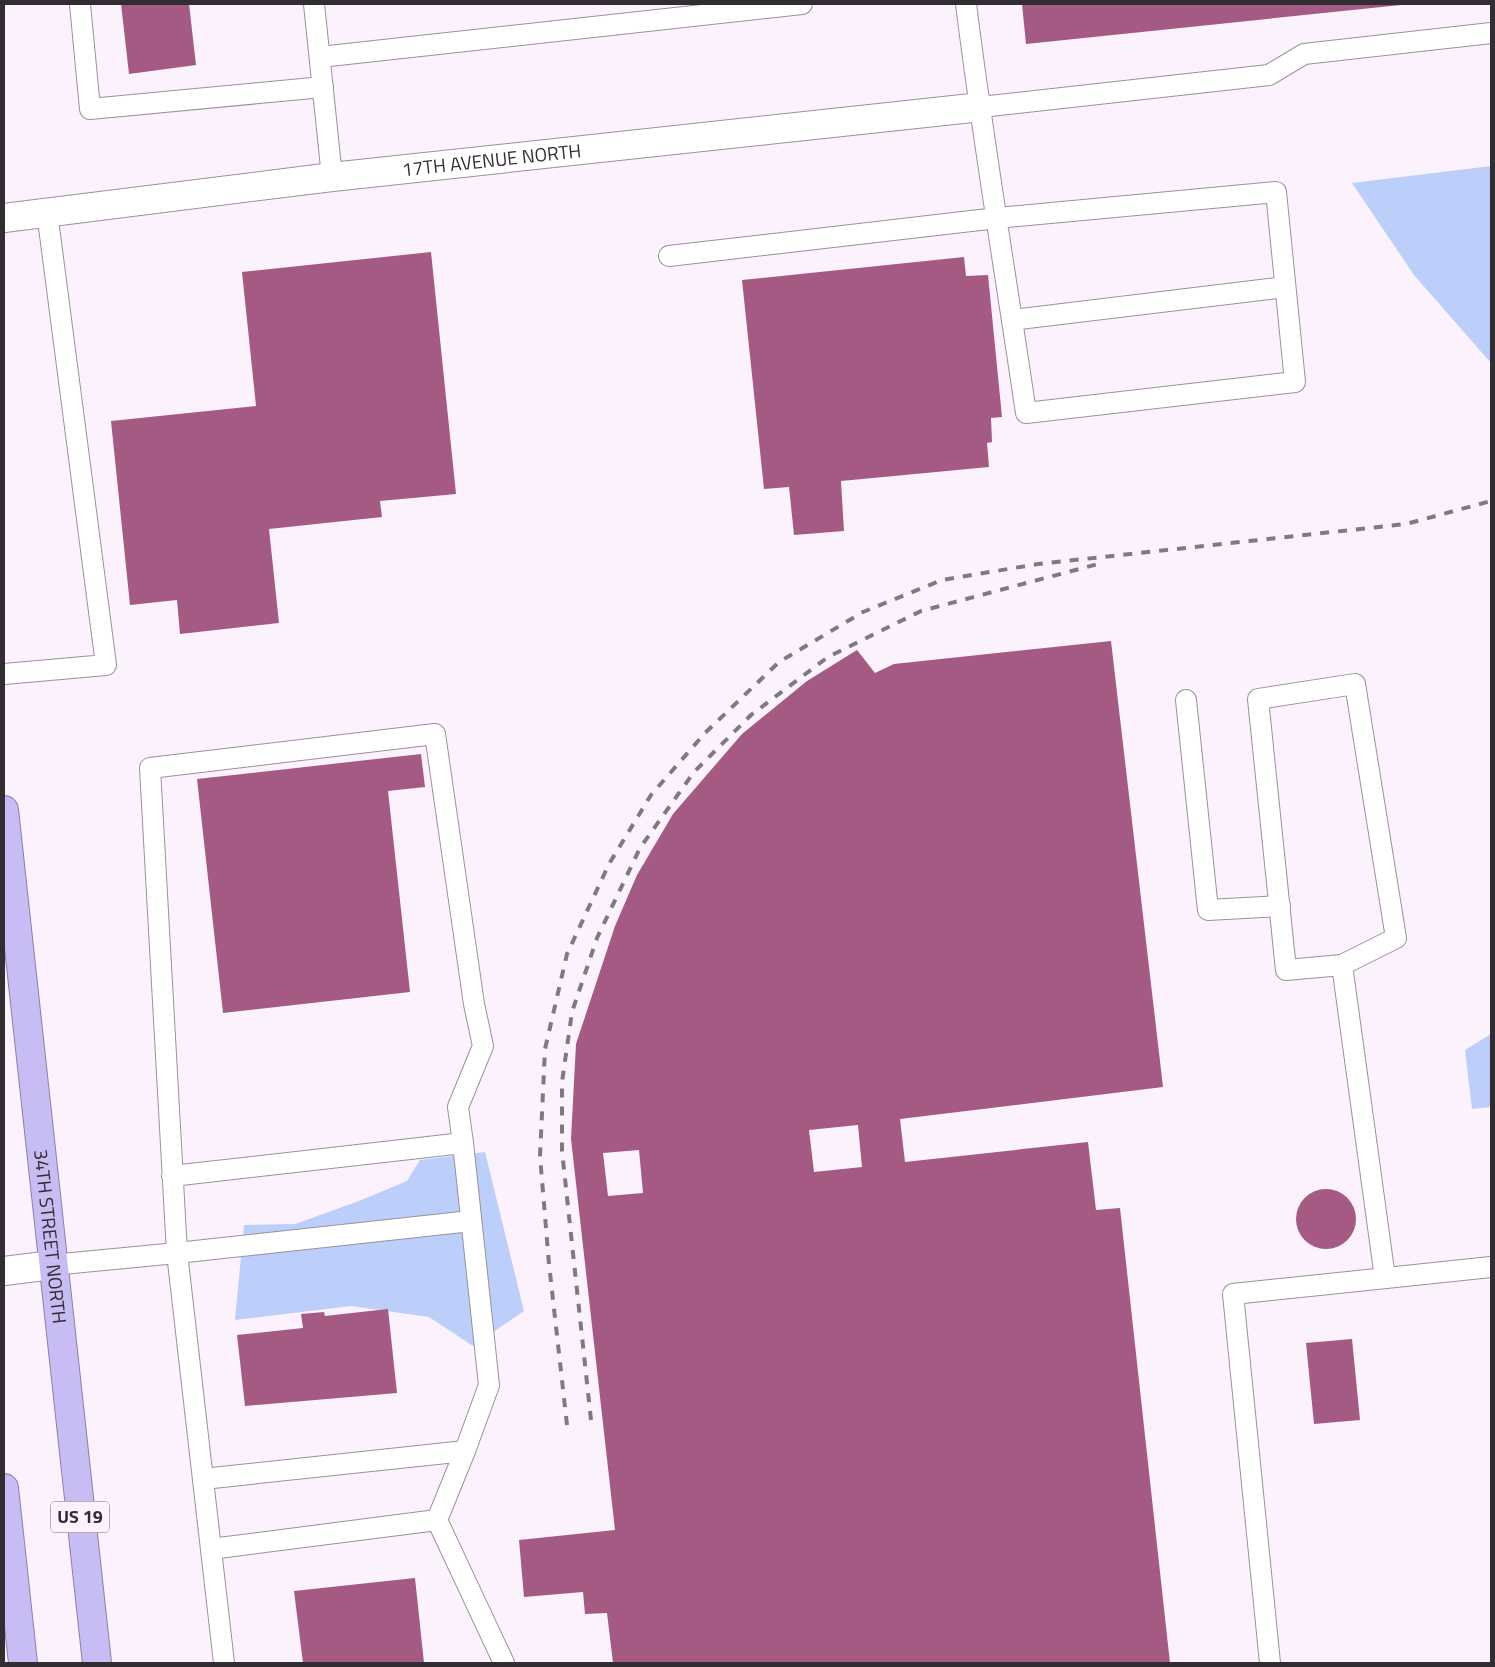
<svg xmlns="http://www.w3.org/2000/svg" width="1495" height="1667" font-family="'Titillium Web',sans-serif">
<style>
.water{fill:#bccefa}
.building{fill:#a45a82;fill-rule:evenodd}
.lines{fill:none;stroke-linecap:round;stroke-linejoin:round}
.service-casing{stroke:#9b919c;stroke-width:22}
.minor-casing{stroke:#9b919c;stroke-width:30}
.trunk-casing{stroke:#8b7fae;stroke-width:30}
.service{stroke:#fff;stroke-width:20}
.minor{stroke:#fff;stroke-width:28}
.trunk{stroke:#c8bcf4;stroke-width:28}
.rail{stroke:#807981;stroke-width:4;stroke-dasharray:9 9;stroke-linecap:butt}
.labels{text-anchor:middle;stroke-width:5;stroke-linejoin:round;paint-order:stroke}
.shield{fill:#fcf2fe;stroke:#6e686f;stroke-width:1}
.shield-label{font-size:18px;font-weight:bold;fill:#312d32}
.street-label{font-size:19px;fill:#312d32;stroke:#fcf2fe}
</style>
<rect width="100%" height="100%" fill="#fcf2fe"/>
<!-- water -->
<g class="water">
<polygon points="1491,166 1491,363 1414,275 1352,183"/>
<polygon points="1491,1034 1491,1107 1472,1109 1465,1050"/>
<polygon points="485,1152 524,1311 473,1346 429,1317 351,1306 235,1320 244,1225 295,1224 359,1201 407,1181 420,1160"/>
</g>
<!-- building -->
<g class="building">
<polygon points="121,4 189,4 196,65 129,74"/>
<polygon points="1022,4 1401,4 1401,5 1026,44"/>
<polygon points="431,252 456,494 380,501 382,517 269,529 279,623 180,634 177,600 130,605 111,421 256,406 242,272"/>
<polygon points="964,257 966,276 988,275 1002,417 991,418 992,442 987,443 989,467 841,481 844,531 794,535 789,487 764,489 742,280"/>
<path d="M 1111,641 L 1163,1087 L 900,1119 L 905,1162 L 1088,1142 L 1096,1210 L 1120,1208 L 1170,1663 L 613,1663 L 607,1613 L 585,1614 L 583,1592 L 524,1597 L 519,1540 L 615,1530 L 571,1139 L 576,1044 L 615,926 L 637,875 L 673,814 L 742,734 L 807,681 L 857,650 L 875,673 L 894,664 ZM 858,1125 L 862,1167 L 814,1172 L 809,1130 ZM 639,1150 L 643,1193 L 608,1196 L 603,1153 Z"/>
<polygon points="421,754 425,787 388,791 410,992 223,1013 197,779"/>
<circle cx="1326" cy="1219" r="30"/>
<polygon points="388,1309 397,1393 245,1406 237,1335 303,1328 301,1314 324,1312 325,1316"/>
<polygon points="1352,1339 1360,1420 1314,1424 1306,1343"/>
<polygon points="415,1578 424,1663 303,1663 294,1591"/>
</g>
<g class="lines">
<defs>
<g id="service">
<polyline points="80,4 90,109 323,87"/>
<polyline points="314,4 332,177"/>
<polyline points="320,57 802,4"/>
<polyline points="981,107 1269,75 1304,54 1491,33"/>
<path d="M 669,256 L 997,218 L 1276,192 L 1295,382 L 1026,413 C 1006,277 983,141 966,4"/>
<polyline points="1012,320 1285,287"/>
<polyline points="4,674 106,665 47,212"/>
<polyline points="1186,700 1208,910 1280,906"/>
<polyline points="1342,965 1286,970 1258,699 1355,684 1396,938 1342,965 1385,1278"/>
<polyline points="172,1176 463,1143 458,1107 483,1046 474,1004 435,734 150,768 177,1253 471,1221"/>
<polyline points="52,1265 177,1253 224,1663"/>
<polyline points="203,1479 465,1451"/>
<polyline points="437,1520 465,1451 489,1385 463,1143"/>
<polyline points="211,1549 437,1520 504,1663"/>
<polyline points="1270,1663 1233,1294 1491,1267"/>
</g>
<g id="minor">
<path id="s1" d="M 4,218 L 332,177 L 981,107"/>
<polyline points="4,1271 52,1265"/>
</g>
<g id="trunk">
<path id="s2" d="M 4,810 L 97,1663"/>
<polyline points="4,1488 23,1663"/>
</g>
</defs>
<!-- service casing -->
<use href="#service" class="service-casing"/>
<!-- minor casing -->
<use href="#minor" class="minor-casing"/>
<!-- trunk casing -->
<use href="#trunk" class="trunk-casing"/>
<!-- service -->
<use href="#service" class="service"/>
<!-- minor -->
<use href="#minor" class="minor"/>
<!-- trunk -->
<use href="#trunk" class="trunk"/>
<!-- rail -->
<g class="rail">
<polyline points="591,1420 562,1151 562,1082 572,1012 597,938 640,848 694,772 751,715 828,657 921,611 1098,564"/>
<polyline points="567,1425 549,1264 540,1156 545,1049 567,954 609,864 651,795 705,733 779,662 863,612 942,580 1038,564 1406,524 1491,501"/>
</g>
</g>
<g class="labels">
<!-- shield labels -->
<rect class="shield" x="51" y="1501.5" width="58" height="31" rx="4"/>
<g class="shield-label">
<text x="80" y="1523">US 19</text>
</g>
<!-- street labels -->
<g class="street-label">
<text dy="7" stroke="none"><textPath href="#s1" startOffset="491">17TH AVENUE NORTH</textPath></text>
<text dy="7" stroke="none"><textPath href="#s2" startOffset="429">34TH STREET NORTH</textPath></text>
</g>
</g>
<!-- border -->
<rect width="1495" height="1667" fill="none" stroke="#312d32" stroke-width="10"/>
</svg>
